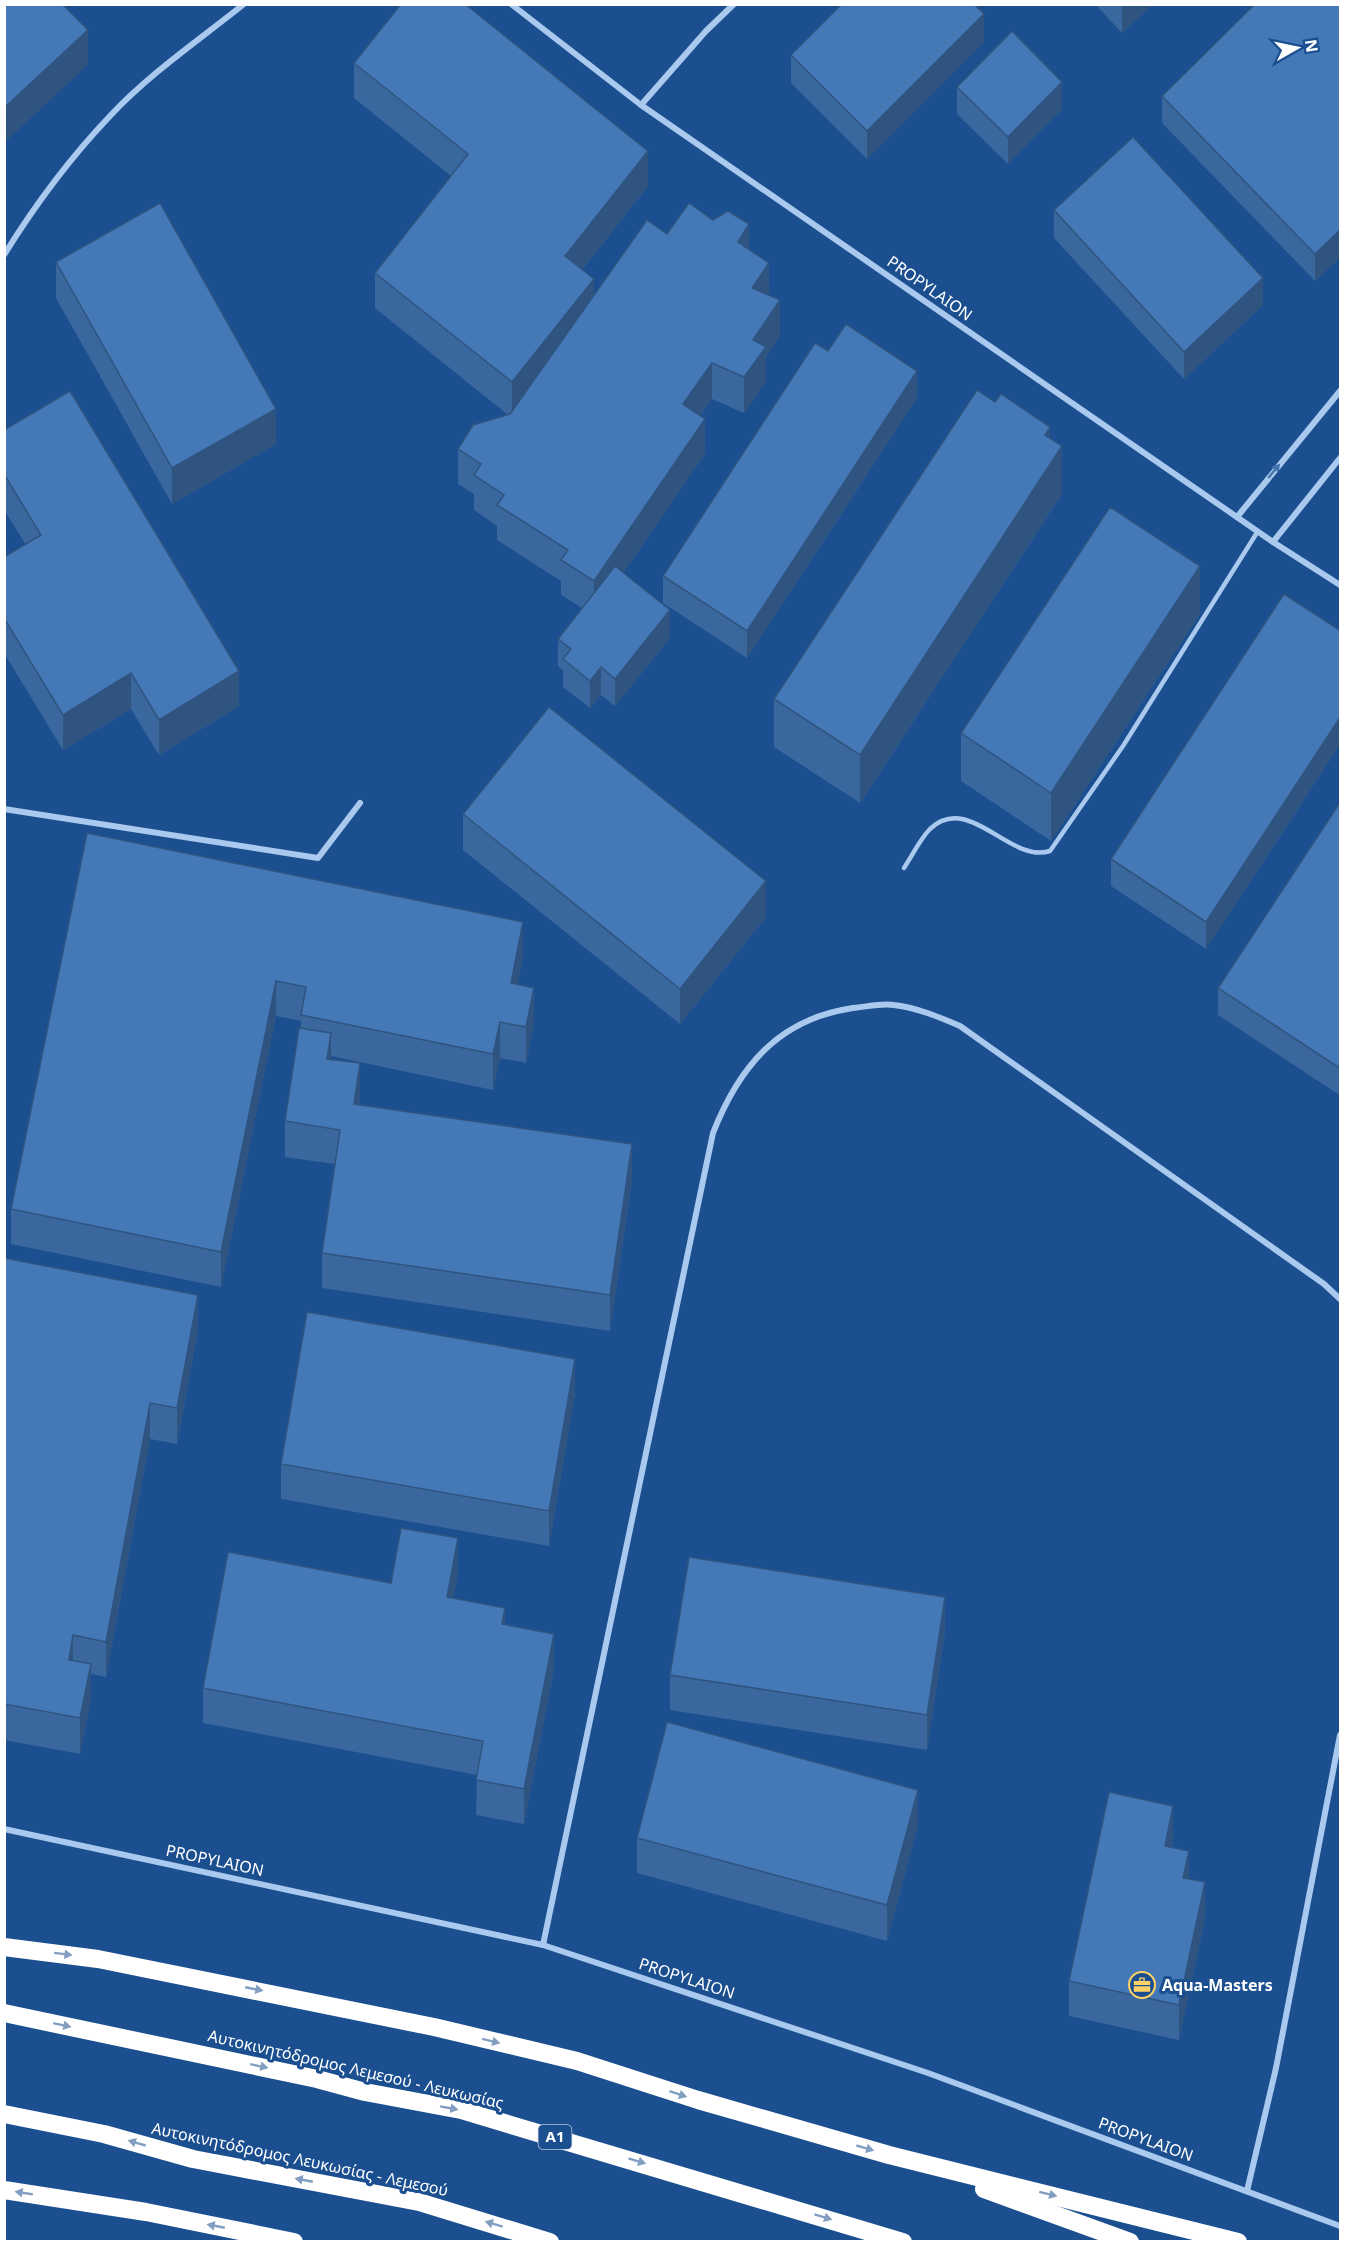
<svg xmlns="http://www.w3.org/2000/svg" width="1345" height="2246" font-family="'Noto Sans',sans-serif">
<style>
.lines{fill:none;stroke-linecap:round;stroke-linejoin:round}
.lane{stroke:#a9c9ee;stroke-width:4.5}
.street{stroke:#a9c9ee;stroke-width:6}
.highway{stroke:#fff;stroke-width:18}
.wall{fill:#3a679d}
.shaded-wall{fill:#305480}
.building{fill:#4478b7;stroke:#305480;stroke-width:1.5}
.oneway{fill:#4674ac}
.oneway2{fill:#829ec1}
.labels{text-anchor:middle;stroke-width:6;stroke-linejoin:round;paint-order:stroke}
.shield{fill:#1b4f8f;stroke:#bbcadd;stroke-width:1.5}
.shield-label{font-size:15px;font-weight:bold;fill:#fff}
.street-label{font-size:16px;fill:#fff;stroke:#1b4f8f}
.poi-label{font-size:16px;font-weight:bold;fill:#fff;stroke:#1b4f8f;text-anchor:start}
</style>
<rect width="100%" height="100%" fill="#1b4f8f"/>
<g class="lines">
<!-- lane -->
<path class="lane" d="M 904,868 C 912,856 920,839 930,829 C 969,792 1010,864 1050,851 L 1123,746 L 1258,531"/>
<!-- street -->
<g class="street">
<polyline points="511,4 641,105 1273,542 1340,585"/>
<polyline points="641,105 706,31 734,4"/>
<path d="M 4,255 C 35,205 70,158 110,116 C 149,74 199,40 244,4"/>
<polyline points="1237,517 1340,391"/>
<polyline points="1273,542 1340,458"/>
<polyline points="4,809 318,858 360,803"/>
<polyline points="4,1829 543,1945 928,2073 1340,2226"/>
<path d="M 543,1945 L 713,1133 C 739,1067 778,1019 853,1008 C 866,1007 881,1003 894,1005 C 918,1008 939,1017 960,1026 L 1324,1284 L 1340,1299"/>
<polyline points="1247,2191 1276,2068 1340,1735"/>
</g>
<!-- highway -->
<g class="highway">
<polyline points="4,1947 98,1959 434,2027 577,2061 698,2100 889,2155 1238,2242"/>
<polyline points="4,2013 317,2079 365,2092 461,2110 903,2242"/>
<polyline points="4,2114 104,2134 193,2159 419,2202 550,2242"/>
<polyline points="984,2189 1130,2242"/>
<polyline points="4,2190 146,2212 294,2242"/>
</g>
</g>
<!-- wall -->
<g class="wall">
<polygon points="1095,4 1153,4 1122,33"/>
<polygon points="1341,4 1315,281 1162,123 1162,96"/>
<polygon points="984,42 867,159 791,83 791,55"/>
<polygon points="354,63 648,186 582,270 594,295 667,234 749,249 769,295 780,336 766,357 766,382 744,413 712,399 700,416 705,454 623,573 670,638 615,706 601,695 590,708 563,687 563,670 558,666 558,639 582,608 561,595 561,581 497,540 497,526 474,510 474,494 458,484 458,449 508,415 375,308 375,273 451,176 354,98"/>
<polygon points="957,87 1062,109 1008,164 957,114"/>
<polygon points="1054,210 1263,305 1184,379 1054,238"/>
<polygon points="56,262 276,444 172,504 56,298"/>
<polygon points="828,351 917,398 747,658 663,603 663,576"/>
<polygon points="4,430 239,706 159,755 131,709 63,750 4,653 4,557 26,545 4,510"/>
<polygon points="1050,438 1062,494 860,803 774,747 774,699"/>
<polygon points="1200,614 1051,841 961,781 961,733"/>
<polygon points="1341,631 1341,743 1206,949 1111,886 1111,859"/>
<polygon points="1341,801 1341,1096 1218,1015 1218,988"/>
<polygon points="463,814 766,917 680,1024 463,850"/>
<polygon points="87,833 523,958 517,985 534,1023 526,1063 500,1058 493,1090 331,1056 331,1059 360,1099 359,1105 632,1180 610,1331 322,1288 322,1253 335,1164 285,1157 285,1121 301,1028 301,1021 276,1016 221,1287 11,1244 11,1209"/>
<polygon points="4,1258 198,1330 177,1444 150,1439 106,1677 91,1674 91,1699 80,1754 4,1740"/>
<polygon points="575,1394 549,1546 281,1499 281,1464"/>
<polygon points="458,1574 453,1598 505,1625 554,1669 524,1824 476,1815 477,1775 203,1723 203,1688 391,1583"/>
<polygon points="945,1632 927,1750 670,1710 670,1675"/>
<polygon points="918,1825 887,1941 637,1873 637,1838"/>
<polygon points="1173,1841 1172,1848 1189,1879 1205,1918 1179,2040 1069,2016 1069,1981"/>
</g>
<!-- shaded-wall -->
<g class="shaded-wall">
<polygon points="1122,4 1153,4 1122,33"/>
<polygon points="984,14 984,42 867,159 867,131"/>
<polygon points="88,30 88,65 4,143 4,108"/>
<polygon points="1062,82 1062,109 1008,164 1008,137"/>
<polygon points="648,151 648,186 565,291 565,256"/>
<polygon points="749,224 749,259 738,242"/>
<polygon points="1341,229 1341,257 1315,281 1315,254"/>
<polygon points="769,263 769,298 752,288"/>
<polygon points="1263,278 1263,305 1184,379 1184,352"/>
<polygon points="594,279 594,315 512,418 512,382"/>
<polygon points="780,300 780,336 766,357 766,382 744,413 744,377 753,340"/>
<polygon points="712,363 712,399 683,439 683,404"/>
<polygon points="917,371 917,398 747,658 747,631"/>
<polygon points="276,409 276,444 172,504 172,468"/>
<polygon points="705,419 705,454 594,616 594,581"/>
<polygon points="1050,427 1050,465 1062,446 1062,494 860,803 860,755"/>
<polygon points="1200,566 1200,614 1051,841 1051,793"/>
<polygon points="670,610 670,638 615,706 615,679"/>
<polygon points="601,667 601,695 590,708 590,681"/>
<polygon points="239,671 239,706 159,755 159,720"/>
<polygon points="131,673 131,709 63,750 63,715"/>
<polygon points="1341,716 1341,743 1206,949 1206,922"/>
<polygon points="766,881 766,917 680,1024 680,989"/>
<polygon points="523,922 523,958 511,1019 511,983"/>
<polygon points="276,981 276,1016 221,1287 221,1252"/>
<polygon points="534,988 534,1023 526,1063 526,1027"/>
<polygon points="500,1022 500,1058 493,1090 493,1054"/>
<polygon points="331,1033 331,1068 327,1059"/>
<polygon points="360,1063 360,1099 354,1139 354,1104"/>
<polygon points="632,1144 632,1180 610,1331 610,1295"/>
<polygon points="198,1295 198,1330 177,1444 177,1408"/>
<polygon points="575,1359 575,1394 549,1546 549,1511"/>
<polygon points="150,1403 150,1439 106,1677 106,1642"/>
<polygon points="458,1538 458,1574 447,1632 447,1597"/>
<polygon points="945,1597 945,1632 927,1750 927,1715"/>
<polygon points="505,1608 505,1643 502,1624"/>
<polygon points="554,1634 554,1669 524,1824 524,1789"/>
<polygon points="73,1635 73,1670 69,1660"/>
<polygon points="91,1664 91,1699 80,1754 80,1718"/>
<polygon points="918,1790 918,1825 887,1941 887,1905"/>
<polygon points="1173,1806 1173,1841 1165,1881 1165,1846"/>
<polygon points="1189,1851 1189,1887 1183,1878"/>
<polygon points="1205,1882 1205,1918 1179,2040 1179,2005"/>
</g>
<!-- building -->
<g class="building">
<polygon points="4,4 62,4 88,30 4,108"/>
<polygon points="401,4 465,4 648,151 565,256 594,279 512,382 375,273 468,154 354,63"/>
<polygon points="842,4 974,4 984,14 867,131 791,55"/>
<polygon points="1255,4 1341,4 1341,229 1315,254 1162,96"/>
<polygon points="1012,31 1062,82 1008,137 957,87"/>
<polygon points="1133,137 1263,278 1184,352 1054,210"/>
<polygon points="160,203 276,409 172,468 56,262"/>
<polygon points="689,203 713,220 728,211 749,224 738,242 769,263 752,288 780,300 753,340 766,347 744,377 712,363 683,404 705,419 594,581 561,560 568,550 497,505 504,495 474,475 481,464 458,449 473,425 510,414 647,220 667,234"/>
<polygon points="846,324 917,371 747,631 663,576 815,343 828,351"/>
<polygon points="977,390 995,402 1001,394 1050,427 1045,435 1062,446 860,755 774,699"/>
<polygon points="70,391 239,671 159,720 131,673 63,715 4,618 4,557 41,535 4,474 4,430"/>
<polygon points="1110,507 1200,566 1051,793 961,733"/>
<polygon points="615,566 670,610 615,679 601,667 590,681 563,659 571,649 558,639"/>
<polygon points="1284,594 1341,631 1341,716 1206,922 1111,859"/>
<polygon points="549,707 766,881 680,989 463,814"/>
<polygon points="1341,801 1341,1069 1218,988"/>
<polygon points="87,833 523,922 511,983 534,988 526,1027 500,1022 493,1054 301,1015 306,987 276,981 221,1252 11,1209"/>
<polygon points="299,1028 331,1033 327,1059 360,1063 354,1104 632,1144 610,1295 322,1253 340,1130 285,1121"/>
<polygon points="4,1258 198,1295 177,1408 150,1403 106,1642 73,1635 69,1660 91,1664 80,1718 4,1704"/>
<polygon points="307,1312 575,1359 549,1511 281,1464"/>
<polygon points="401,1528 458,1538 447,1597 505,1608 502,1624 554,1634 524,1789 476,1780 483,1741 203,1688 228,1552 391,1583"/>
<polygon points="689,1557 945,1597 927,1715 670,1675"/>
<polygon points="667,1722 918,1790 887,1905 637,1838"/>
<polygon points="1109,1792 1173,1806 1165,1846 1189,1851 1183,1878 1205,1882 1179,2005 1069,1981"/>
</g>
<!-- one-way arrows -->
<defs><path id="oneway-solid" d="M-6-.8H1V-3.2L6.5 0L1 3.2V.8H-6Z" transform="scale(1.5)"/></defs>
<use class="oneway" href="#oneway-solid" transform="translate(1274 471) rotate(-51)"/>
<g class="oneway2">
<use href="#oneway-solid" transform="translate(63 1954) rotate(7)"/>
<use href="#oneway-solid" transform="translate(254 1989) rotate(11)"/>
<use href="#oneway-solid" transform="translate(62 2025) rotate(12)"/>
<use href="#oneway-solid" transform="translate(491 2041) rotate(14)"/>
<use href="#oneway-solid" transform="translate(259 2066) rotate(12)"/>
<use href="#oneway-solid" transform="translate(678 2094) rotate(18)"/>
<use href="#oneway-solid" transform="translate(449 2108) rotate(10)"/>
<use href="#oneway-solid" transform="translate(137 2143) rotate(-164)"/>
<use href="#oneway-solid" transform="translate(865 2148) rotate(16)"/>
<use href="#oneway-solid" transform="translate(637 2161) rotate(17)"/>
<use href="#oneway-solid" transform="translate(304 2180) rotate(-169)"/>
<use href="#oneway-solid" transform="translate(24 2193) rotate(-171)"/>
<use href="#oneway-solid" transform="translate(1048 2194) rotate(14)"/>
<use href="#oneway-solid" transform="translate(823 2217) rotate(17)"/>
<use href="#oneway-solid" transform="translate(494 2224) rotate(-163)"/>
<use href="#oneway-solid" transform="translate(216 2226) rotate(-169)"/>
</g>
<!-- icons -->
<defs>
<symbol id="office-ring" viewBox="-11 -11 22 22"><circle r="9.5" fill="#1b4f8f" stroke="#ffd166" stroke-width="1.5"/><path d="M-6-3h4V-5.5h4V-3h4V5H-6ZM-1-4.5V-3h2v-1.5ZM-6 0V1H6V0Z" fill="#ffd166"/></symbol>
</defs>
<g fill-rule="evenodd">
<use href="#office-ring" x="1127" y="1970" width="30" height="30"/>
</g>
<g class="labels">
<!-- shield labels -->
<rect class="shield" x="538.5" y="2125" width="33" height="24" rx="4.5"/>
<g class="shield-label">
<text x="555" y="2142">A1</text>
</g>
<!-- street labels -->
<g class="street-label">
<text transform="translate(930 288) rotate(35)" y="6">PROPYLAION</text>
<text transform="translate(215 1860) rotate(12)" y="6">PROPYLAION</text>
<text transform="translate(687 1978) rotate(18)" y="6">PROPYLAION</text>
<text transform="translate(356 2069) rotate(13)" y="6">Αυτοκινητόδρομος Λεμεσού - Λευκωσίας</text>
<text transform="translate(1146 2139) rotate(20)" y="6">PROPYLAION</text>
<text transform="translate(300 2159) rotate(12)" y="6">Αυτοκινητόδρομος Λευκωσίας - Λεμεσού</text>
</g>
<!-- poi labels -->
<g class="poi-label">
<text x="1162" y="1991">Aqua-Masters</text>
</g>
</g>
<!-- border -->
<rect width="1345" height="2246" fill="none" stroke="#ffffff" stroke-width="12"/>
<!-- north arrow -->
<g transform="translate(1297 48) rotate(81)" stroke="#1b4f8f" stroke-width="4.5" paint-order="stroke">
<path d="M0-4.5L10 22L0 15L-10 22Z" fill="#ffffff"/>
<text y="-9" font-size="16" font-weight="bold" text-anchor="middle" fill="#ffffff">N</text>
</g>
</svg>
